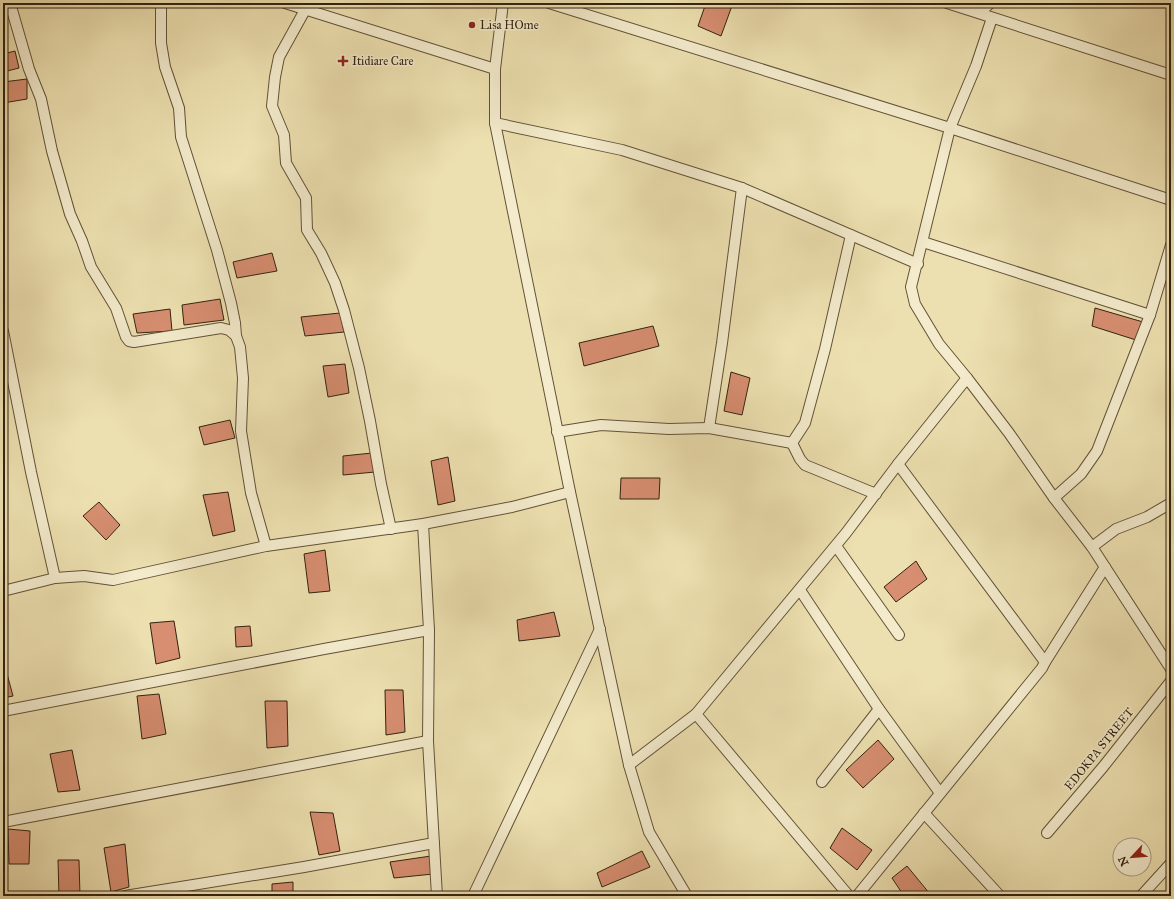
<svg xmlns="http://www.w3.org/2000/svg" width="1174" height="899" font-family="'IM FELL Great Primer',serif">
<style>
.building{fill:#d78e71;stroke:#332210}
.lines{fill:none;stroke-linecap:round;stroke-linejoin:round}
.street-casing{stroke:#625238;stroke-width:12}
.street{stroke:#f3ebcc;stroke-width:10}
.poi-dot{fill:#8f2418;stroke:#f3ebcc;stroke-width:1.5}
.labels{text-anchor:middle;stroke-width:3;stroke-linejoin:round;paint-order:stroke}
.poi-label{font-size:12px;fill:#332210;stroke:#f3ebcc;text-anchor:start}
.street-label{font-size:12px;fill:#332210;stroke:#f3ebcc}
</style>
<rect width="100%" height="100%" fill="#ede0b0"/>
<filter id="stains"><feTurbulence type="fractalNoise" baseFrequency=".005" numOctaves="4"/><feColorMatrix values="0 0 0 0 .2 0 0 0 0 .09 0 0 0 0 .02 0 0 0 .5 -.17"/></filter>
<radialGradient id="worn" r=".72"><stop offset=".6" stop-color="#630" stop-opacity="0"/><stop offset="1" stop-color="#630" stop-opacity=".3"/></radialGradient>
<!-- building -->
<g class="building">
<polygon points="706,3 733,3 721,36 698,26"/>
<polygon points="15,51 19,68 3,72 3,54"/>
<polygon points="27,79 27,99 3,103 3,82"/>
<polygon points="272,253 277,271 237,278 233,262"/>
<polygon points="220,299 224,320 184,325 182,305"/>
<polygon points="1095,308 1143,322 1136,340 1092,326"/>
<polygon points="170,309 172,331 137,333 133,314"/>
<polygon points="340,313 344,332 305,336 301,317"/>
<polygon points="653,326 659,346 584,366 579,343"/>
<polygon points="345,364 349,393 328,397 323,366"/>
<polygon points="731,372 750,378 742,415 724,411"/>
<polygon points="230,420 235,438 204,445 199,427"/>
<polygon points="372,453 375,472 343,475 343,456"/>
<polygon points="448,457 455,501 438,505 431,461"/>
<polygon points="621,478 660,478 659,499 620,499"/>
<polygon points="228,492 235,531 213,536 203,495"/>
<polygon points="99,502 120,525 106,540 83,516"/>
<polygon points="325,550 330,591 309,593 304,554"/>
<polygon points="916,561 927,579 896,602 884,587"/>
<polygon points="554,612 560,636 519,641 517,620"/>
<polygon points="174,621 180,658 156,664 150,623"/>
<polygon points="250,626 252,646 236,647 235,627"/>
<polygon points="3,659 13,696 3,698"/>
<polygon points="385,690 403,690 405,732 386,735"/>
<polygon points="159,694 166,734 142,739 137,696"/>
<polygon points="265,701 287,701 288,746 267,748"/>
<polygon points="878,740 894,759 863,788 846,770"/>
<polygon points="72,750 80,790 58,792 50,754"/>
<polygon points="310,812 333,813 340,851 319,855"/>
<polygon points="842,828 872,850 857,870 830,848"/>
<polygon points="8,829 30,831 29,864 9,864"/>
<polygon points="125,844 129,887 111,892 104,848"/>
<polygon points="642,851 650,867 602,887 597,873"/>
<polygon points="431,856 433,874 394,878 390,862"/>
<polygon points="58,860 79,860 80,896 59,896"/>
<polygon points="907,866 930,894 928,896 904,896 892,878"/>
<polygon points="293,882 293,896 272,896 272,884"/>
</g>
<g class="lines">
<defs>
<g id="street">
<polyline points="10,3 29,69 41,99 52,151 70,214 82,241 91,267 116,308 126,337 129,341 134,342 221,328 229,330 236,336 240,347 243,378 241,431 251,493 266,546"/>
<polyline points="161,3 161,43 165,67 179,108 181,137 217,250 231,303 235,323 236,336"/>
<polyline points="285,3 495,69"/>
<polyline points="503,3 495,69 495,123 570,492 629,765 649,832 687,896"/>
<polyline points="549,3 950,128 1171,200"/>
<polyline points="947,3 1171,75"/>
<polyline points="305,10 279,57 275,77 272,106 284,135 286,163 306,198 307,230 321,253 335,283 344,310 359,368 370,421 381,484 391,529"/>
<polyline points="980,13 990,3"/>
<polyline points="992,18 976,66 950,128 911,287 915,304 939,344 967,378 1009,433 1054,498 1092,547 1171,669"/>
<polyline points="495,123 622,150 742,188 918,264"/>
<polyline points="923,242 1150,315"/>
<polyline points="3,331 31,472 55,578"/>
<polyline points="709,428 722,343 742,188"/>
<polyline points="557,432 601,425 669,429 709,428 792,443"/>
<polyline points="792,443 805,423 825,349 851,235"/>
<polyline points="792,443 800,459 805,465 876,494"/>
<polyline points="898,464 1045,662"/>
<polyline points="1054,498 1081,474 1097,451 1150,315 1171,245"/>
<polyline points="423,524 429,630 428,741 437,896"/>
<polyline points="836,546 899,635"/>
<polyline points="1092,547 1116,529 1147,517 1171,503"/>
<polyline points="800,590 879,709 940,793"/>
<polyline points="3,591 55,578 84,576 113,580 266,546 423,524 512,507 570,492"/>
<polyline points="3,711 324,649 429,630"/>
<polyline points="696,714 849,896"/>
<polyline points="629,765 696,714 846,533 898,464 967,378"/>
<polyline points="822,782 879,709"/>
<polyline points="924,813 1000,896"/>
<polyline points="3,822 428,741"/>
<polyline points="1047,833 1103,767 1171,681"/>
<polyline points="125,896 304,867 434,843"/>
<polyline points="473,896 600,629"/>
<polyline points="857,896 1042,668 1045,662 1105,567"/>
<polyline points="1141,896 1171,863"/>
</g>
</defs>
<!-- street casing -->
<use href="#street" class="street-casing"/>
<!-- street -->
<use href="#street" class="street"/>
</g>
<!-- markers -->
<g class="poi-dot">
<circle cx="472" cy="25" r="4"/>
<path d="M341 55h4v4h4v4h-4v4h-4v-4h-4v-4h4z"/>
</g>
<g class="labels">
<!-- poi labels -->
<g class="poi-label">
<text x="480" y="29">Lisa HOme</text>
<text x="352" y="65">Itidiare Care</text>
</g>
<!-- street labels -->
<g class="street-label">
<text transform="translate(1099 749) rotate(-51)" y="4">EDOKPA STREET</text>
</g>
</g>
<!-- margin -->
<rect width="1174" height="899" fill="none" stroke="#ede0b0" stroke-width="16"/>
<rect x="4" y="4" width="1166" height="891" fill="none" stroke="#332210" stroke-width="2"/>
<rect x="8" y="8" width="1158" height="883" fill="none" stroke="#332210"/>
<!-- north arrow -->
<g transform="translate(1132 857) rotate(244)"><circle r="19" fill="#f3ebcc" stroke="#a69b81"/>
<path d="M0-3L7 15L0 10L-7 15Z" fill="#8f2418"/>
<text y="-6" font-size="11" font-weight="bold" text-anchor="middle" fill="#332210">N</text>
</g>
<rect width="100%" height="100%" filter="url(#stains)"/>
<rect width="100%" height="100%" fill="url(#worn)"/>
</svg>
